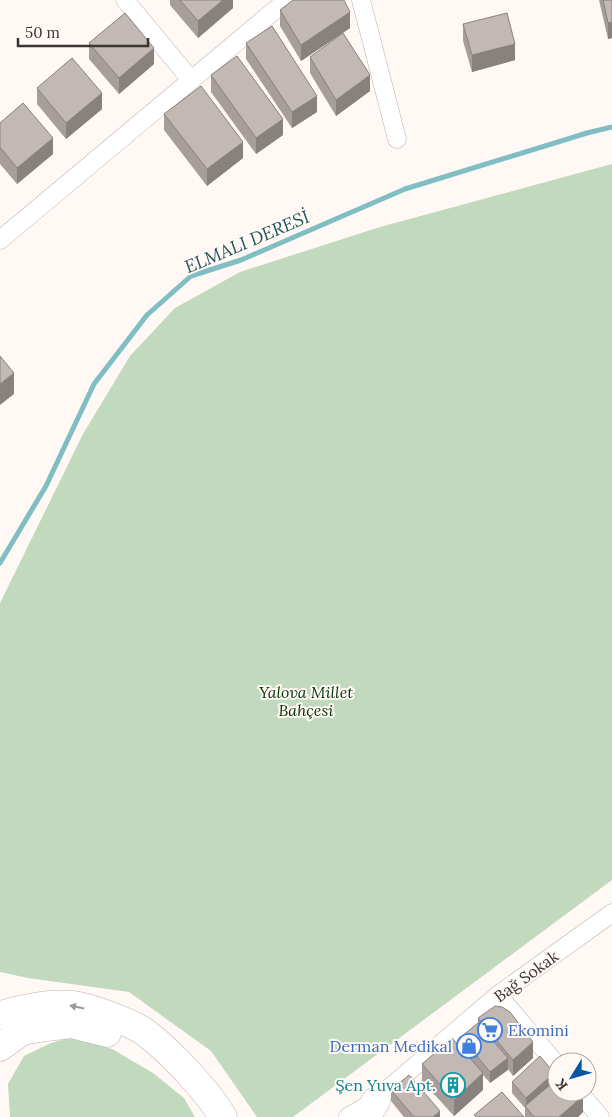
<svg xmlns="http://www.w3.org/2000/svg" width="612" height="1117" font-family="Lora,serif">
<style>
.green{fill:#c1d9bd}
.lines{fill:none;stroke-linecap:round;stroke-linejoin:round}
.stream{stroke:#7fbec2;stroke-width:5}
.minor-casing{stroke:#bdb3af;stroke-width:19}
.trunk-casing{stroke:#bdb3af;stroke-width:29}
.minor{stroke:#fff;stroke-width:18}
.trunk{stroke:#fff;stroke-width:28}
.wall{fill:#a79e9b}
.shaded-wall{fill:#88817e}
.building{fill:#c2b8b4;stroke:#88817e}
.oneway{fill:#9c9a99}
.labels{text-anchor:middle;stroke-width:4;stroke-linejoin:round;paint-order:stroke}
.park-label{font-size:16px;font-style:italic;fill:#033300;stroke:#fff8f5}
.street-label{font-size:16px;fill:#393533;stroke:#fff8f5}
.shop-label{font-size:16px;fill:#366cbe;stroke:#fff8f5;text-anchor:start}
.culture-label{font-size:16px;fill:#0d838f;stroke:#fff8f5;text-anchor:end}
.water-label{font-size:18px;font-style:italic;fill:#1d5357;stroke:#fff8f5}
</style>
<rect width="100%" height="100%" fill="#fff8f5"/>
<!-- green -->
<g class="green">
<polygon points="612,164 612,880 293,1117 257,1117 211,1051 129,992 28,978 0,972 0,603 83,434 130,356 175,308 240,272 380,227"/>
<polygon points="73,1037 112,1049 153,1073 184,1098 195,1117 10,1117 8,1084 24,1056 51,1043"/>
</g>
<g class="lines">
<!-- stream -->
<polyline class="stream" points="0,563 46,486 94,384 147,315 191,276 241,260 405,189 587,133 612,127"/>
<defs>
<g id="minor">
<polyline points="125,0 191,80"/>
<polyline points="361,0 397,139"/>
<polyline points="0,240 287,0"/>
<polyline points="498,995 557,1065"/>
<polyline points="579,1092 600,1117"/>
<polyline points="367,1107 498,995 612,913"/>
<polyline points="348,1117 373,1102"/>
</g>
<g id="trunk">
<path d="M 0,1015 C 24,1009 46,1003 71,1005 C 87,1006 133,1023 146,1033 C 172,1053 206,1089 223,1117"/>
<polyline points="0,1047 22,1031 46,1027 71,1024 107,1033"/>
<polyline points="366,1117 376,1101"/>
</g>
</defs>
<!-- minor casing -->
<use href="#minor" class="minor-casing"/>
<!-- trunk casing -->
<use href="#trunk" class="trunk-casing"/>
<!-- minor -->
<use href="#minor" class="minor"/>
<!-- trunk -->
<use href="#trunk" class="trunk"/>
</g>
<!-- wall -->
<g class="wall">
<polygon points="170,0 233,0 233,8 198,38 170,5"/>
<polygon points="599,0 612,0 612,38 608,39"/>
<polygon points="280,10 350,28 301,61 280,26"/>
<polygon points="463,24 515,60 472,72 463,41"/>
<polygon points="89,43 154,64 119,94 89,59"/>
<polygon points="246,43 317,112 292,128 246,59"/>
<polygon points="310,57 370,91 336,116 310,73"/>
<polygon points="211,75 283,135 256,154 211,92"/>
<polygon points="37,88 102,109 66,139 37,104"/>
<polygon points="164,114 243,158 207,186 164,130"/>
<polygon points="0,123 53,154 17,184 0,164"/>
<polygon points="478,1018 533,1058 513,1076 508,1069 490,1083 483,1075 483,1090 454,1116 422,1081 422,1064 461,1048 461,1037 478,1023"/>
<polygon points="554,1081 583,1112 578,1117 525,1117 525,1108 512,1093 512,1082"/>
<polygon points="391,1090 440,1117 404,1117 391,1101"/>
</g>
<!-- shaded-wall -->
<g class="shaded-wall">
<polygon points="223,0 233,0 233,8 198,38 198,21"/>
<polygon points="350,12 350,28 301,61 301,45"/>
<polygon points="612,22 612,38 608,39 608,23"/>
<polygon points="515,44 515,60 472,72 472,55"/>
<polygon points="154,48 154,64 119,94 119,78"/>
<polygon points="370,75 370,91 336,116 336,100"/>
<polygon points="102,93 102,109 66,139 66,123"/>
<polygon points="317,96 317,112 292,128 292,112"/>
<polygon points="283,119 283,135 256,154 256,138"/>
<polygon points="53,138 53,154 17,184 17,168"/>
<polygon points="243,142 243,158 207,186 207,169"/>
<polygon points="14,373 14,394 0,405 0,384"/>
<polygon points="533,1042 533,1058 513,1076 513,1060"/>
<polygon points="508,1058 508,1070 490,1083 490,1072"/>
<polygon points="483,1073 483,1090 454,1116 454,1100"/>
<polygon points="554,1073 554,1084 526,1107 526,1098"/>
<polygon points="583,1096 583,1112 578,1117 559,1117"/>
<polygon points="440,1111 440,1117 433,1117"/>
</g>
<!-- building -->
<g class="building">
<polygon points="180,0 223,0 198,21"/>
<polygon points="293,0 344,0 350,12 301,45 280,10"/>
<polygon points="603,0 612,0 612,22 608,23"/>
<polygon points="125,13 154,48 119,78 89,43"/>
<polygon points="507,13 515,44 472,55 463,24"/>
<polygon points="272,26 317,96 292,112 246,43"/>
<polygon points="343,33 370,75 336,100 310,57"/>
<polygon points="237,56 283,119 256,138 211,75"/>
<polygon points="72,58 102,93 66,123 37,88"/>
<polygon points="201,86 243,142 207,169 164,114"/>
<polygon points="23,103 53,138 17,168 0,147 0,123"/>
<polygon points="0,356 14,373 0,384"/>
<polygon points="495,1006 502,1007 510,1012 533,1042 513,1060 478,1018"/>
<polygon points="478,1023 508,1058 490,1072 461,1037"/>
<polygon points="452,1038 483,1073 454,1100 422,1064"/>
<polygon points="540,1056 554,1073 526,1098 512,1082"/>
<polygon points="409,1075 440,1111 433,1117 414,1117 391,1090"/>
<polygon points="557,1079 557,1092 580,1092 583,1096 559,1117 534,1117 525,1106"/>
<polygon points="502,1092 524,1117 476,1117 474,1115"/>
</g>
<!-- one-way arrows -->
<defs><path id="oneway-solid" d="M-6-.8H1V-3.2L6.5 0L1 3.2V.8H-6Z" transform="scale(1.25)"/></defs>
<use class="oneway" href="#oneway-solid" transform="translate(77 1007) rotate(-168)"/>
<!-- icons -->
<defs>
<symbol id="supermarket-ring" viewBox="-11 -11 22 22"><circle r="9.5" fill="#fff8f5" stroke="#3f7fe0" stroke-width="1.5"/><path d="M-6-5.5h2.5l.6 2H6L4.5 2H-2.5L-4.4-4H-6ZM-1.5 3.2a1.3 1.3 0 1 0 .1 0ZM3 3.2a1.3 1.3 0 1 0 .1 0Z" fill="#3f7fe0"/></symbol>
<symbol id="shop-ring" viewBox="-11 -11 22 22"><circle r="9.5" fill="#fff8f5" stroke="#3f7fe0" stroke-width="1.5"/><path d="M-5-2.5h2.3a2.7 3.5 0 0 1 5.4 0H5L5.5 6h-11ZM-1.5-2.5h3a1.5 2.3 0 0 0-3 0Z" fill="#3f7fe0"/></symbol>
<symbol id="building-ring" viewBox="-11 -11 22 22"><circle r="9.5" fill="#fff8f5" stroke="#0f9aa8" stroke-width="1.5"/><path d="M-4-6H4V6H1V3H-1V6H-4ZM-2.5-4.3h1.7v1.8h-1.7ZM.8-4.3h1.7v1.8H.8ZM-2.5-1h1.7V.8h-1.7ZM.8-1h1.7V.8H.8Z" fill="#0f9aa8"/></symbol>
</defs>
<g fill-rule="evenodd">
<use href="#supermarket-ring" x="476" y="1016" width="28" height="28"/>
<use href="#shop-ring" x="455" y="1032" width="28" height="28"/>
<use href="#building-ring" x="439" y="1071" width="28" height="28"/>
</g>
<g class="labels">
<!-- park labels -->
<g class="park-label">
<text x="306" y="698">Yalova Millet<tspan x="306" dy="18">Bahçesi</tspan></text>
</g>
<!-- street labels -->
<g class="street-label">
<text transform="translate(526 976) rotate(-36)" y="6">Bağ Sokak</text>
</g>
<!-- shop labels -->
<g class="shop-label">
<text x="508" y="1036">Ekomini</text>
<text x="452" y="1052" text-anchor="end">Derman Medikal</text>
</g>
<!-- culture labels -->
<g class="culture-label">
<text x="436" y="1091">Şen Yuva Apt.</text>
</g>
<!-- water labels -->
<g class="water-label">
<text transform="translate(247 242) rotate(-23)" y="6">ELMALI DERESİ</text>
</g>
</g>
<!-- north arrow -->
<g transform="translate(572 1077) rotate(233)"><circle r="24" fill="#fff8f5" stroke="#b0aaa7"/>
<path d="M0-4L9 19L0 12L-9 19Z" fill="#0357a5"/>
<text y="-8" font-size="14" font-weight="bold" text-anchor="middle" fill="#393533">K</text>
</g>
<!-- scale -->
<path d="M18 38v8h130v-8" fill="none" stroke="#393533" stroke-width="2.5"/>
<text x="25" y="38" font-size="15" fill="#393533" stroke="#fff8f5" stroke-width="4" paint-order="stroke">50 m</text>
</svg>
